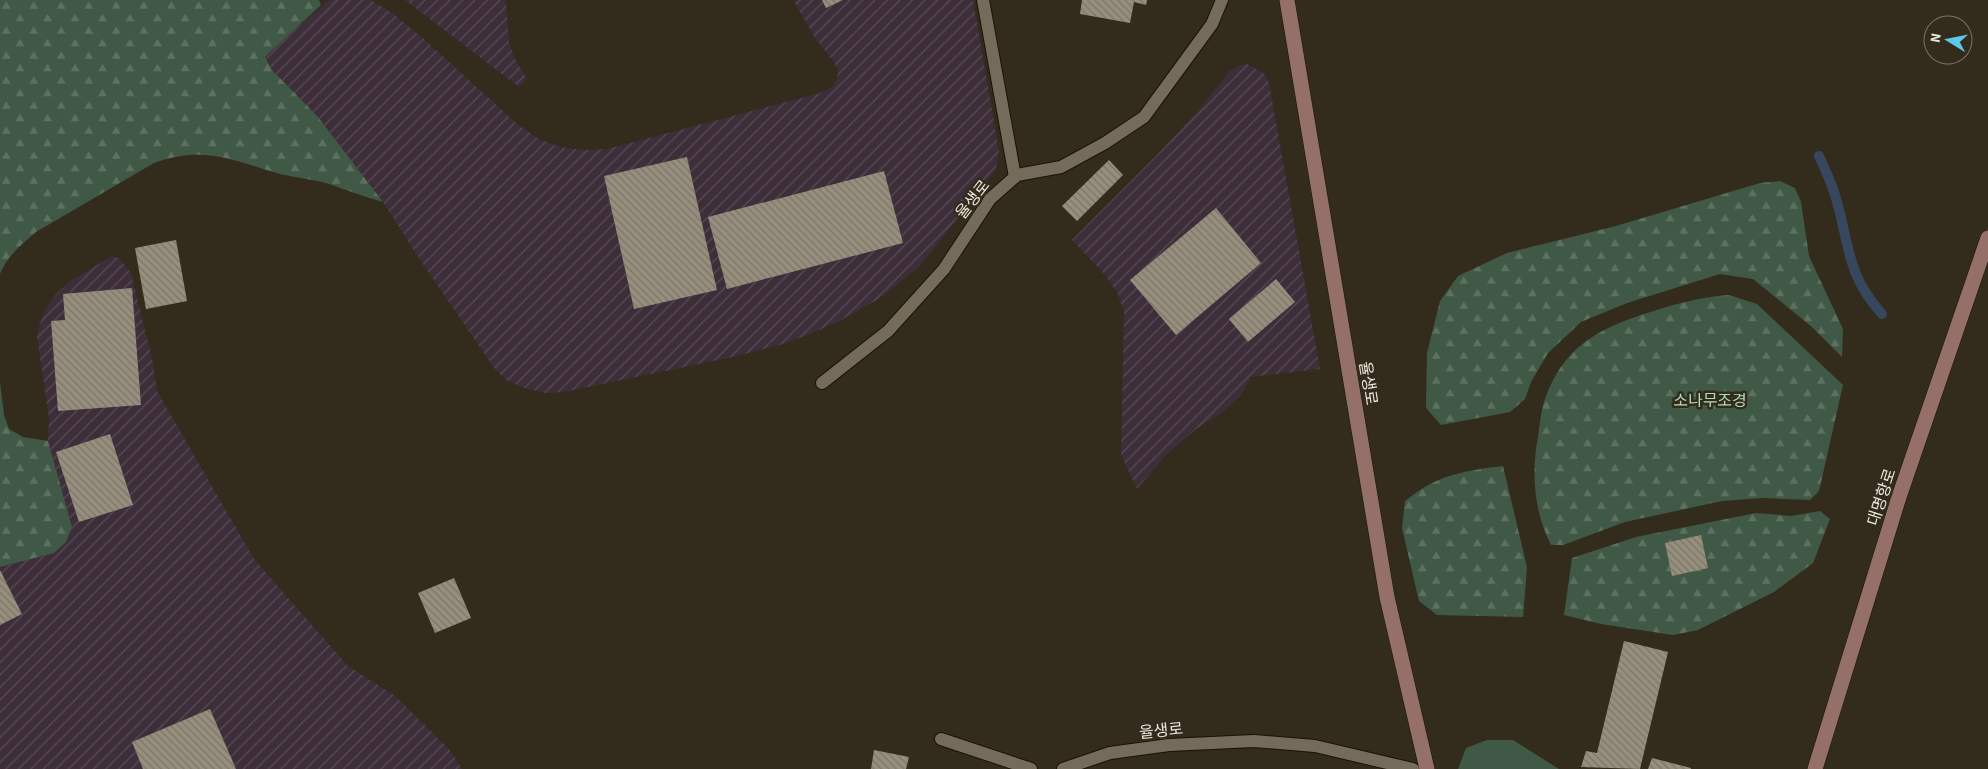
<svg xmlns="http://www.w3.org/2000/svg" width="1988" height="769" font-family="'Source Sans 3','Noto Sans KR',sans-serif">
<style>
.industrial{fill:url(#industrial-furrows)}
.forest{fill:url(#forest-firs)}
.garden{fill:#405946}
.lines{fill:none;stroke-linecap:round;stroke-linejoin:round}
.stream{stroke:#37485e;stroke-width:10}
.building{fill:url(#building-back-hatch)}
.lane-casing{stroke:#1a1306;stroke-width:14}
.secondary-casing{stroke:#1a1306;stroke-width:16}
.lane{stroke:#746b5a;stroke-width:12}
.secondary{stroke:#947068;stroke-width:15}
.labels{text-anchor:middle;stroke-width:5;stroke-linejoin:round;paint-order:stroke}
.street-label{font-size:16px;fill:#eae5dc;stroke:#332b1c}
.park-label{font-size:16px;fill:#acddb6;stroke:#332b1c}
</style>
<defs>
<pattern id="industrial-furrows" width="10" height="10" patternUnits="userSpaceOnUse" patternTransform="scale(1.25)"><rect width="10" height="10" fill="#3d2e3a"/><path d="M-1 1l2-2M0 10L10 0M9 11l2-2" fill="none" stroke="#594c56"/></pattern>
<pattern id="forest-firs" width="22" height="20" patternUnits="userSpaceOnUse" patternTransform="scale(1.25)"><rect width="22" height="20" fill="#405946"/><path d="M5 1l3.5 6h-7zM16 11l3.5 6h-7z" fill="#5c7160"/></pattern>
<pattern id="building-back-hatch" width="6" height="6" patternUnits="userSpaceOnUse" patternTransform="scale(1.25)"><rect width="6" height="6" fill="#978f7d"/><path d="M-1 5l2 2M0 0l6 6M5-1l2 2" fill="none" stroke="#7b7568"/></pattern>
</defs>
<rect width="100%" height="100%" fill="#332b1c"/>
<!-- industrial -->
<g class="industrial">
<polygon points="329,0 371,0 392,13 425,40 517,124 539,139 560,147 582,150 607,149 820,93 832,87 837,79 838,71 834,62 815,38 793,0 973,0 999,151 996,169 920,266 880,298 836,323 787,343 737,356 564,392 545,393 524,388 506,380 495,369 422,263 383,202 318,117 272,70 265,56"/>
<polygon points="405,0 506,0 509,42 514,57 527,79 519,87"/>
<polygon points="1247,64 1265,74 1269,83 1320,369 1251,377 1240,396 1223,412 1196,429 1167,454 1137,489 1121,455 1124,313 1117,292 1104,274 1072,240 1157,155 1197,112 1230,71 1239,65"/>
<polygon points="112,256 119,258 131,273 153,363 157,391 254,559 348,666 394,695 449,749 462,769 0,769 0,567 54,553 72,527 48,441 49,418 37,337 40,323 46,307 57,293 72,280"/>
</g>
<!-- forest -->
<g class="forest">
<path d="M 0,0 L 319,0 L 321,5 L 265,57 L 272,70 L 318,117 L 383,202 C 365,197 347,190 329,184 C 313,179 296,178 280,174 C 232,160 204,145 154,163 L 36,232 C 22,244 7,256 0,274 Z"/>
<polygon points="1780,181 1795,188 1801,202 1809,256 1843,329 1842,357 1812,327 1753,279 1720,274 1627,303 1581,322 1548,353 1531,382 1525,399 1510,412 1441,425 1426,408 1427,353 1440,301 1458,276 1507,253 1616,226 1760,183"/>
<path d="M 1729,295 L 1757,304 L 1843,385 L 1819,491 L 1810,500 L 1762,498 L 1722,501 L 1625,522 L 1563,545 L 1551,545 C 1534,512 1531,473 1538,437 C 1540,424 1541,408 1546,396 C 1565,347 1596,330 1644,314 C 1672,305 1699,297 1729,295 Z"/>
<polygon points="0,382 4,415 9,429 23,437 48,441 72,527 66,542 54,553 0,567"/>
<path d="M 1503,466 L 1527,567 L 1523,617 L 1437,615 L 1419,601 L 1402,528 L 1405,501 C 1437,475 1462,471 1503,466 Z"/>
<polygon points="1820,511 1830,519 1813,563 1774,592 1698,630 1673,635 1601,624 1564,615 1572,558 1636,537 1756,513 1791,516"/>
</g>
<!-- garden -->
<polygon class="garden" points="1487,740 1513,740 1559,769 1458,769 1466,748"/>
<g class="lines">
<!-- stream -->
<path class="stream" d="M 1819,156 C 1826,171 1833,186 1837,202 C 1850,248 1847,275 1882,314"/>
</g>
<!-- building -->
<g class="building">
<polygon points="822,0 843,0 826,8"/>
<polygon points="1082,0 1147,0 1146,5 1134,2 1130,23 1080,14"/>
<polygon points="687,157 717,290 634,309 604,176"/>
<polygon points="1109,160 1123,175 1077,221 1062,206"/>
<polygon points="884,171 903,243 727,289 708,217"/>
<polygon points="1216,208 1261,263 1176,335 1130,280"/>
<polygon points="176,240 187,301 146,309 135,248"/>
<polygon points="1276,279 1295,302 1248,342 1229,319"/>
<polygon points="132,288 141,405 58,411 51,321 65,320 63,294"/>
<polygon points="110,434 133,505 79,522 56,452"/>
<polygon points="1701,535 1708,568 1672,576 1665,543"/>
<polygon points="0,570 22,614 0,625"/>
<polygon points="454,578 471,618 435,633 418,593"/>
<polygon points="1624,641 1668,652 1640,769 1581,767 1586,751 1597,753"/>
<polygon points="210,709 236,769 143,769 132,742"/>
<polygon points="874,750 909,757 906,769 871,769"/>
<polygon points="1652,758 1691,768 1691,769 1648,769"/>
</g>
<g class="lines">
<defs>
<g id="lane">
<polyline points="983,0 1015,177"/>
<polyline points="822,383 888,331 944,269 990,199 1017,175 1061,167 1105,143 1144,117 1212,24 1222,0"/>
<polyline points="941,739 1031,769"/>
<polyline points="1063,769 1110,753 1169,745 1254,741 1315,746 1413,769"/>
</g>
<g id="secondary">
<polyline points="1287,0 1387,597 1427,769"/>
<polyline points="1815,769 1899,497 1988,238"/>
</g>
</defs>
<!-- lane casing -->
<use href="#lane" class="lane-casing"/>
<!-- secondary casing -->
<use href="#secondary" class="secondary-casing"/>
<!-- lane -->
<use href="#lane" class="lane"/>
<!-- secondary -->
<use href="#secondary" class="secondary"/>
</g>
<g class="labels">
<!-- street labels -->
<g class="street-label">
<text transform="translate(972 199) rotate(-52)" y="6">율생로</text>
<text transform="translate(1369 383) rotate(81)" y="6">율생로</text>
<text transform="translate(1881 497) rotate(-72)" y="6">대명항로</text>
<text transform="translate(1161 730) rotate(-6)" y="6">율생로</text>
</g>
<!-- park labels -->
<g class="park-label">
<text x="1710" y="406">소나무조경</text>
</g>
</g>
<!-- north arrow -->
<g transform="translate(1948 40) rotate(280)"><circle r="24" fill="#332b1c" stroke="#7c7569"/>
<path d="M0-4L9 19L0 12L-9 19Z" fill="#5bc8e7"/>
<text y="-8" font-size="14" font-weight="bold" text-anchor="middle" fill="#eae5dc">N</text>
</g>
</svg>
